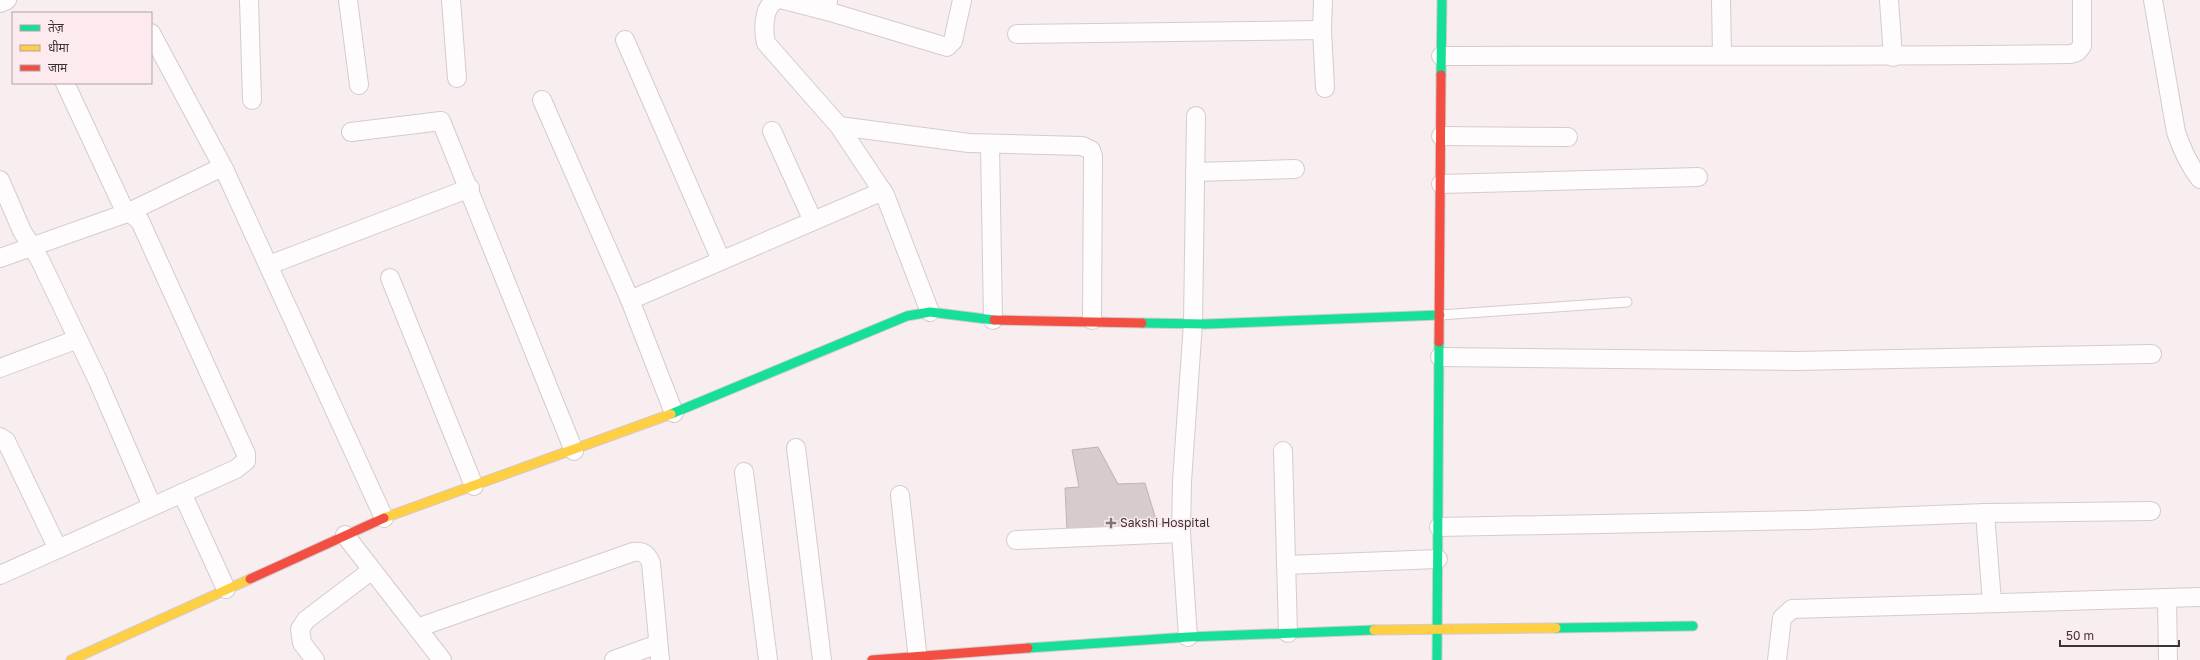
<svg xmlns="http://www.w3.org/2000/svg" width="2200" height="660" font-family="'Golos Text','Noto Sans Devanagari',sans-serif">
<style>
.building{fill:#d6ccce;stroke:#beb4b6}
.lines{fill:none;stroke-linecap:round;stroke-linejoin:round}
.lane-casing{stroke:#d5cbcd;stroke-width:11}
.street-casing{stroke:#d5cbcd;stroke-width:20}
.fast-casing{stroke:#d5cbcd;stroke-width:11}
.slow-casing{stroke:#d5cbcd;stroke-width:11}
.jam-casing{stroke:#d5cbcd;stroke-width:11}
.lane{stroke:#fefcfd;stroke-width:9}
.street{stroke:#fefcfd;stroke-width:18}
.fast{stroke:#16e098;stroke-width:9}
.slow{stroke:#ffcf43;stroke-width:9}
.jam{stroke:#f24e42;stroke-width:9}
.poi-dot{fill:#7f7476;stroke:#fceaee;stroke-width:1.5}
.labels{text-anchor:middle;stroke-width:3;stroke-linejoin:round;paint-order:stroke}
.poi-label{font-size:12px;fill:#3e3335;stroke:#fceaee;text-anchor:start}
</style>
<rect width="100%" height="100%" fill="#f8eef0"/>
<!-- building -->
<polygon class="building" points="1098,447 1118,484 1145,483 1157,523 1067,531 1065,488 1079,487 1072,450"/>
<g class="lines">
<defs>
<polyline id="lane" points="1440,315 1627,302"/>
<g id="street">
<polyline points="249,0 252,100"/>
<polyline points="348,0 359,85"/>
<polyline points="451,0 457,78"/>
<path d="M 777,0 C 763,5 763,30 766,43 L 839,126 L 885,195 L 930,312"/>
<polyline points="784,0 827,11 828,0"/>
<polyline points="1323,0 1322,30 1325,88"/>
<polyline points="1721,0 1722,55"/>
<polyline points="1889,0 1893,57"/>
<path d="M 2153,0 L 2176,132 C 2182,150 2189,165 2200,179"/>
<polyline points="0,3 7,0"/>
<polyline points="827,11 947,47 953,41 962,0"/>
<polyline points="151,33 224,169"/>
<polyline points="1017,34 1322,30"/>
<polyline points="625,40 721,260"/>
<path d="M 1441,56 C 1651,55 1861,57 2071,54 L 2077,52 L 2082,46 L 2082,0"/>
<polyline points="542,100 630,300 674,413"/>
<polyline points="839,126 969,143 1082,146 1091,150 1093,156 1092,320"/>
<polyline points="772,131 813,221"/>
<polyline points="351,132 441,121 574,451"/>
<polyline points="1441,136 1568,137"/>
<polyline points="990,145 993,320"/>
<polyline points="1195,172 1295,169"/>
<polyline points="0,180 22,231 40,260 98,381 152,506"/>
<polyline points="1441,184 1698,177"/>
<polyline points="0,258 127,213 218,169 224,169 384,518"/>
<polyline points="269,265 470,188"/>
<polyline points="390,278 474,486"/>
<polyline points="630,300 883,191"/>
<polyline points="1440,357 1796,361 2152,354"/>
<polyline points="0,368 78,339"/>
<polyline points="0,437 6,441 58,549"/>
<polyline points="796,448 822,660"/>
<polyline points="1283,451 1288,633"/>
<polyline points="744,472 768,660"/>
<polyline points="182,493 226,589"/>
<polyline points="900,495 918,660"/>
<polyline points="1985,513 1992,602"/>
<polyline points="1439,527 1808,520 1985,513 2151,511"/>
<polyline points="345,535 442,660"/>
<polyline points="1016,540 1181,533"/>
<polyline points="1286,565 1438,559"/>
<polyline points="0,575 236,469 246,461 246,454 140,221 123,207 65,83"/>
<polyline points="2167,599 2168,660"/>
<path d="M 417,628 L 633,552 C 644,551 647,554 651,563 L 660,660"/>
<polyline points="1188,637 1181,533 1182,481 1193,323 1196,116"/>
<polyline points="315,660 302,643 300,629 306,620 372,570"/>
<polyline points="614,660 658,644"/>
<polyline points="1777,660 1782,618 1792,609 2200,597"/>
</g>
<g id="fast">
<polyline points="1441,75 1442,0"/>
<polyline points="1142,323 1206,324 1440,315"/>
<polyline points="671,414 907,316 930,312 994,320"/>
<polyline points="1556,628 1693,626"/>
<polyline points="1028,648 1188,637 1374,630"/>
<polyline points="1437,660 1439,342"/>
</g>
<g id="slow">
<polyline points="384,518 671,414"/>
<polyline points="1374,630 1556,628"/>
<polyline points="71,660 250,579"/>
</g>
<g id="jam">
<polyline points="994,320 1142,323"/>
<polyline points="1439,342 1441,75"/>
<polyline points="250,579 384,518"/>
<polyline points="872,660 1028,648"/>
</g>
</defs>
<!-- lane casing -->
<use href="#lane" class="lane-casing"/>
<!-- street casing -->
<use href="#street" class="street-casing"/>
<!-- fast casing -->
<use href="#fast" class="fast-casing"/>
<!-- slow casing -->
<use href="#slow" class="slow-casing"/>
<!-- jam casing -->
<use href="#jam" class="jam-casing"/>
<!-- lane -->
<use href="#lane" class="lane"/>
<!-- street -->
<use href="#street" class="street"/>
<!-- fast -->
<use href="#fast" class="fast"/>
<!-- slow -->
<use href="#slow" class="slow"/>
<!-- jam -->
<use href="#jam" class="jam"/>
</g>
<!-- markers -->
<path class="poi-dot" d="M1109 517h4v4h4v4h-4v4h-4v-4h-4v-4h4z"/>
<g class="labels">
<!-- poi labels -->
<g class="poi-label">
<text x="1120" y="527">Sakshi Hospital</text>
</g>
</g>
<!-- legend -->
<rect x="12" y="12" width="140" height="72" fill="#fceaee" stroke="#b0a1a4"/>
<rect x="20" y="25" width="20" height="6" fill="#16e098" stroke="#b0a1a4"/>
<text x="48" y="32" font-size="12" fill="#3e3335">तेज़</text>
<rect x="20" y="45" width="20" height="6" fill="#ffcf43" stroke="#b0a1a4"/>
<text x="48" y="52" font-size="12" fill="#3e3335">धीमा</text>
<rect x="20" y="65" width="20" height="6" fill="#f24e42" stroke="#b0a1a4"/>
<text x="48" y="72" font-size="12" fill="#3e3335">जाम</text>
<!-- scale -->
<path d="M2060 640v6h119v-6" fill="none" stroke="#3e3335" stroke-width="2"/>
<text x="2066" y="640" font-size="12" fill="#3e3335" stroke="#fceaee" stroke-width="3" paint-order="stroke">50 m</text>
</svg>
